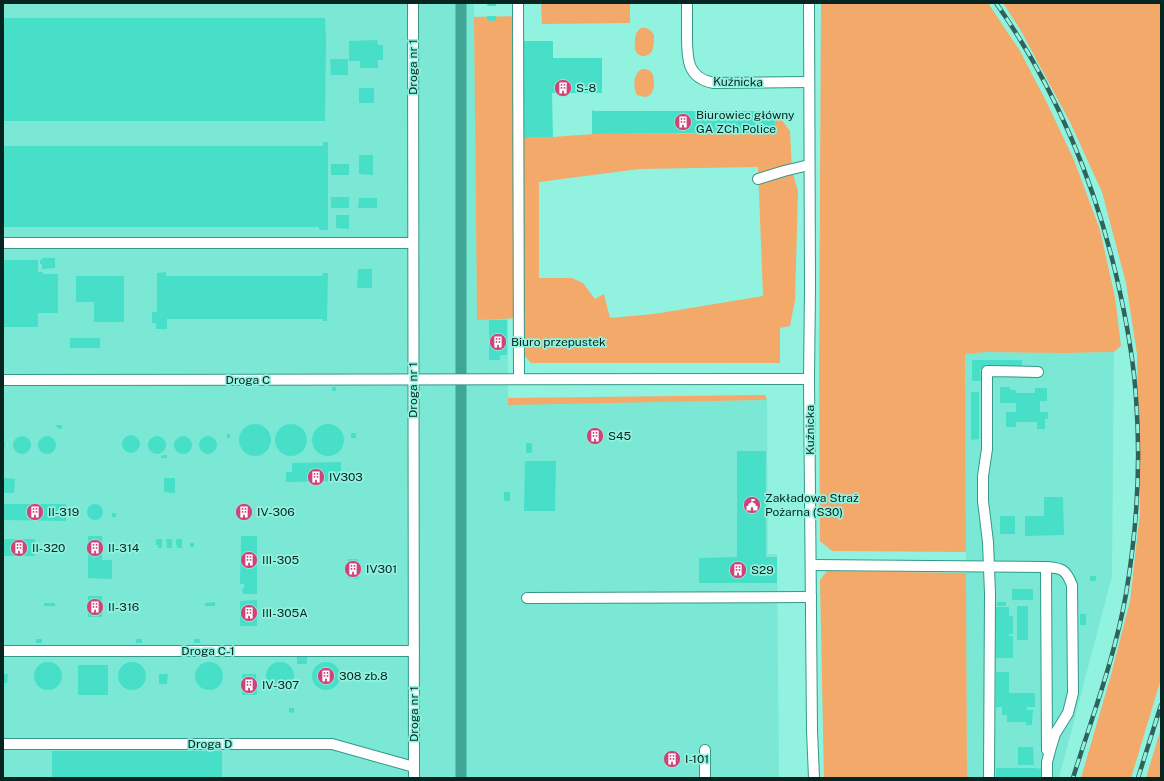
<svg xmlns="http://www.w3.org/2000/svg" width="1164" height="781" font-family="'Public Sans',sans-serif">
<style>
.built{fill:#7be8d5}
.green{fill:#f2a96a;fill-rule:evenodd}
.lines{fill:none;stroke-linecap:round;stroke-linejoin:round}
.canal{stroke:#40a695;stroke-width:11}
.building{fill:#48dfc8}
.minor-casing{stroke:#339888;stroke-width:12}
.minor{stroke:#fff;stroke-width:10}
.rail-casing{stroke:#306259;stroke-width:4.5}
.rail{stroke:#92f2e0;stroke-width:3;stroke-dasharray:9;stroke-linecap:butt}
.labels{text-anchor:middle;stroke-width:3.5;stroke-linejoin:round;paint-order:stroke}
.street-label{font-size:12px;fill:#062520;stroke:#92f2e0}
.poi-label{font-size:12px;fill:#062520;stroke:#92f2e0;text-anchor:start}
</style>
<rect width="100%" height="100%" fill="#92f2e0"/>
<!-- built -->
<g class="built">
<polygon points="3,3 474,3 477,319 508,318 508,404 767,400 768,554 777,554 779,778 3,778"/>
<polygon points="986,352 1066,353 1114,352 1112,576 1059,778 967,778 965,353"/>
</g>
<!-- green -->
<g class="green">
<polygon points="630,3 630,23 542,24 541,4"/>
<polygon points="821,3 988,3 1020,51 1048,105 1074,160 1100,230 1115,297 1121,346 1114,352 1066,353 986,352 965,354 966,552 832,551 820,541 819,369"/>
<polygon points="1003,3 1161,3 1161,679 1131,778 1081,778 1111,675 1130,601 1140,513 1137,354 1126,283 1102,192 1070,122 1020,29"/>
<path d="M 519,16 L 519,136 L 553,137 L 593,134 L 775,134 L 775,111 L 790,131 L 792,171 L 798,191 L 795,300 L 790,326 L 780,328 L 780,363 L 531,363 L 519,350 L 519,318 L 477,320 L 474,17 ZM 758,167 L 763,296 L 654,314 L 610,318 L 604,294 L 595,299 L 583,283 L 572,278 L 539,278 L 539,182 L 639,169 Z"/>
<path d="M 641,28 C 647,27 651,30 654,35 C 654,39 654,44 653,48 C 651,58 637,59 635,49 C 634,47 635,44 635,42 C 635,35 636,32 641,28 Z"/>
<path d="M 642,69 C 645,69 649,69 651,72 C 655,76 655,90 651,94 C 649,96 648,96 645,97 L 637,95 C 633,87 633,73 642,69 Z"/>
<polygon points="765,395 767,400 508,405 508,398"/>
<polygon points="827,571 966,573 967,778 824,778 820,580"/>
<polygon points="1161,728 1161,778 1146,778"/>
</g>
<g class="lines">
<!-- canal -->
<polyline class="canal" points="461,3 461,778"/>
</g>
<!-- building -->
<g class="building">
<polygon points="488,3 496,3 496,6 487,6"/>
<polygon points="487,16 496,16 496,19 494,21 489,21 487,19"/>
<polygon points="3,18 325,18 326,39 325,121 3,121"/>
<polygon points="377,40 378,45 383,45 383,60 378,60 378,68 360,68 360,61 349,61 349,41"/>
<polygon points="523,41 553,41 553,58 602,58 602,93 552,93 553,137 523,137"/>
<polygon points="330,59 348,59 348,75 331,75"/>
<rect x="359" y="88" width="15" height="15"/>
<polygon points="592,109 593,111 775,111 775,133 592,134"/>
<polygon points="323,142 328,142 328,230 319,230 319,227 3,227 3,146 323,146"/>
<polygon points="359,155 373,155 373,175 359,174"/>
<rect x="331" y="164" width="18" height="11"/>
<rect x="331" y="197" width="18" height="11"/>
<polygon points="359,198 377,198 377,208 358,208"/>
<polygon points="336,215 349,215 349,229 336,228"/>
<polygon points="42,258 55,258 55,268 42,269 42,264 40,264 40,260 42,260"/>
<polygon points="3,260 38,260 38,272 43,272 43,274 58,274 58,313 38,313 38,327 3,327"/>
<polygon points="358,269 372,269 372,288 357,288"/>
<polygon points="166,272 166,276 323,276 323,273 328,273 327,321 323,321 323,319 167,319 167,329 156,329 156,323 152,323 152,312 157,312 157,273"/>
<polygon points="76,276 124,276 124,322 94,322 94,302 76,302"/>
<polygon points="489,320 507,320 507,355 500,355 500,360 489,360"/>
<rect x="70" y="338" width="30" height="10"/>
<polygon points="972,360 1022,360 1022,369 980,369 981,381 972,381"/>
<rect x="332" y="387" width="4" height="4"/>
<polygon points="1000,387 1010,387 1010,390 1016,390 1016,393 1035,393 1035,388 1047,388 1047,401 1040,401 1040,412 1048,412 1048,419 1045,419 1045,429 1037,429 1037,422 1016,422 1016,427 1006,427 1006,412 1016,412 1016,403 1000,403"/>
<polygon points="971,392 979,392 979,439 971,440"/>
<circle cx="291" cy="440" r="16"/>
<circle cx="255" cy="440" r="16"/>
<circle cx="328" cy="440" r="16"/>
<polygon points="56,425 62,425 62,429 57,428"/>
<polygon points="590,431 600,431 599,442 590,442"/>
<rect x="351" y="433" width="5" height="5"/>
<rect x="227" y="434" width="3" height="4"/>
<circle cx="131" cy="444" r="9"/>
<circle cx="157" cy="445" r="9"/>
<circle cx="47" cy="445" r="9"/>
<circle cx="22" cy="445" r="9"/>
<circle cx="208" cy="445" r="9"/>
<circle cx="183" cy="445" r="9"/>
<polygon points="3,439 5,445 3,451"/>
<rect x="526" y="443" width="6" height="10"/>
<polygon points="737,451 766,451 766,557 777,557 777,583 699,583 699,558 737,557"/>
<polygon points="162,455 167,455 167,458 161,458"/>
<polygon points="525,461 556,461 555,511 524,511"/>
<polygon points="341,462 341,481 286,482 286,472 292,472 292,463"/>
<polygon points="4,478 15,479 14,493 4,493"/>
<polygon points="164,478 175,478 175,493 164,492"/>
<rect x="504" y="492" width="6" height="9"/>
<polygon points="1044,497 1063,497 1064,535 1025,536 1025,516 1044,516"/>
<circle cx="95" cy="512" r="8"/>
<polygon points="3,504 66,504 66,521 3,520"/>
<circle cx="244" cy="512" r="8"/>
<rect x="112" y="513" width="4" height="4"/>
<rect x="1000" y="516" width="15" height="18"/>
<polygon points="88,536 102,536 102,560 112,560 112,579 88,578"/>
<polygon points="241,536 257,536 257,594 243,594 242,589 244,588 244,584 240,584"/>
<rect x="3" y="539" width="32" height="17"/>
<polygon points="156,539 162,539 162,548 158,548 158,545 156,545"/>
<polygon points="166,539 172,539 172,548 167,548"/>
<polygon points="176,539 182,539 182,548 177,548 177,545 176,545"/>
<rect x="190" y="543" width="4" height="4"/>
<polygon points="348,559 358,559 359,579 348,578"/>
<rect x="1090" y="576" width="6" height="5"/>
<rect x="1012" y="589" width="21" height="11"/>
<rect x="88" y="596" width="14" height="21"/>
<polygon points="257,600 257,626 240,626 240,601"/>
<polygon points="124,602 134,603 134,606 124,606"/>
<polygon points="215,602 215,606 205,606 205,603"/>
<rect x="997" y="602" width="9" height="4"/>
<rect x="44" y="603" width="11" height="3"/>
<rect x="1017" y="606" width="11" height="34"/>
<polygon points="996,607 1009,607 1009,616 1013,616 1013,634 1009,634 1009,636 1013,636 1013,658 996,658"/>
<polygon points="295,613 304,613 305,617 295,617"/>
<rect x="1080" y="614" width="6" height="11"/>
<rect x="36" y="639" width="6" height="4"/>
<rect x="136" y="639" width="6" height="4"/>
<rect x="194" y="639" width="6" height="4"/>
<rect x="297" y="656" width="10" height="8"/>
<circle cx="209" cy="676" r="14"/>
<circle cx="132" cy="676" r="14"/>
<circle cx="326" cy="676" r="14"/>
<circle cx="280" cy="676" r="14"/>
<circle cx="48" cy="676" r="14"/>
<rect x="78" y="665" width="30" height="30"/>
<polygon points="996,672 1009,672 1009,693 1035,693 1035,707 1027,707 1027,710 1033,710 1032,725 1026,725 1026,722 1007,722 1007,715 1002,715 1002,707 996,707"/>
<polygon points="3,674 8,674 7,683 3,683"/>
<polygon points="159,674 168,674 167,684 159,684"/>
<polygon points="242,674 256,674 257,695 242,695"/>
<polygon points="289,708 294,708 294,713 289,712"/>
<polygon points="1018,747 1033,747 1034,765 1018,765"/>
<polygon points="52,751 222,751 222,777 52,778"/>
<polygon points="677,754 678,763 668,764 667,755"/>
<polygon points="996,768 1035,768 1042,769 1043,778 996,778"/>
</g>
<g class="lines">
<defs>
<g id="minor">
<polyline points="413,3 414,778"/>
<polyline points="518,3 519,379"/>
<path d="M 687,3 C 687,14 687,24 687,35 C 687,57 686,78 714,83 L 808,82"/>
<polyline points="809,3 810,288 809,379 812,730 814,778"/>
<polyline points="758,179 784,171 809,165"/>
<polyline points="3,243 413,243"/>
<polyline points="3,380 809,379"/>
<path d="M 811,565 L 1046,567 C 1063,568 1066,570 1072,585 L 1073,693 L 1068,713 L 1055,734 L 1051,747 L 1047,762 L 1047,778"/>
<polyline points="1046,567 1047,750"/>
<polyline points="527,598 811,597"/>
<polyline points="3,651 414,651"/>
<polyline points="3,744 332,744 414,767"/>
<polyline points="705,750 705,778"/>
<polyline points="989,778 990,594 988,542 983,501 983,476 987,449 987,371 1038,372"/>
</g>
</defs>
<!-- minor casing -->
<use href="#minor" class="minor-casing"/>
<!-- minor -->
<use href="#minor" class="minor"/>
<defs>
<g id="rail">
<path d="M 996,3 C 1058,91 1099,192 1121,297 C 1128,330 1134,365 1136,398 C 1141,464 1137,529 1126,594 C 1115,657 1092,717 1073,778"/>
<polyline points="1138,778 1161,705"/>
</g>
</defs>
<!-- rail casing -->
<use href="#rail" class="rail-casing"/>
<!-- rail -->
<use href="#rail" class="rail"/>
</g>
<!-- icons -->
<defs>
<symbol id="building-disc" viewBox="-11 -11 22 22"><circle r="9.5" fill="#ce4378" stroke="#92f2e0"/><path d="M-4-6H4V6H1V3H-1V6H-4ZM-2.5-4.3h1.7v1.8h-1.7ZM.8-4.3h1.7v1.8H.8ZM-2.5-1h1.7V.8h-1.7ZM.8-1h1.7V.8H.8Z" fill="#fff"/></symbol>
<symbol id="civic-disc" viewBox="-11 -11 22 22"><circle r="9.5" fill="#ce4378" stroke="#92f2e0"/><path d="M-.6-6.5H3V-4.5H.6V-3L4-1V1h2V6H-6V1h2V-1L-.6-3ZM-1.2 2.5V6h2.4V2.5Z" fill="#fff"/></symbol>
</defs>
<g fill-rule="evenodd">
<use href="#building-disc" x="553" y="78" width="20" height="20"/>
<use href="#building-disc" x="673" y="112" width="20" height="20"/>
<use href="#building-disc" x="488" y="332" width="20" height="20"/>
<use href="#building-disc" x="585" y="426" width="20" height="20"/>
<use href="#building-disc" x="306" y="467" width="20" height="20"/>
<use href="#civic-disc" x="742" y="495" width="20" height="20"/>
<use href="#building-disc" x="25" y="502" width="20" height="20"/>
<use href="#building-disc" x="234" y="502" width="20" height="20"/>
<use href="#building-disc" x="9" y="538" width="20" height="20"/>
<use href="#building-disc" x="85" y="538" width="20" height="20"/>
<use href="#building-disc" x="239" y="550" width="20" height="20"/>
<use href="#building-disc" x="343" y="559" width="20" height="20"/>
<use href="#building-disc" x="728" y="560" width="20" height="20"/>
<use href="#building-disc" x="85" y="597" width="20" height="20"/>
<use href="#building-disc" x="239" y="603" width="20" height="20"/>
<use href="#building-disc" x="316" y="666" width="20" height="20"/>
<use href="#building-disc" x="239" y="675" width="20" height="20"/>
<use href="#building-disc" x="662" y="749" width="20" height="20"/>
</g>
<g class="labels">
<!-- street labels -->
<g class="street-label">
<text transform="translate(413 67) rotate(-90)" y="4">Droga nr 1</text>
<text transform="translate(738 82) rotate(1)" y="4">Kuźnicka</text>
<text x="248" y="384">Droga C</text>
<text transform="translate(413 390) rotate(-90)" y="4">Droga nr 1</text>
<text transform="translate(810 430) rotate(-90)" y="4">Kuźnicka</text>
<text x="208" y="655">Droga C-1</text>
<text transform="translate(414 714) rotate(-90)" y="4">Droga nr 1</text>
<text x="210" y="748">Droga D</text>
</g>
<!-- poi labels -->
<g class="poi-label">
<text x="576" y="92">S-8</text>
<text x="696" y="119">Biurowiec główny<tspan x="696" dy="14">GA ZCh Police</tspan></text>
<text x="511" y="346">Biuro przepustek</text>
<text x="608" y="440">S45</text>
<text x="329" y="481">IV303</text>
<text x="765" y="502">Zakładowa Straż<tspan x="765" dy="14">Pożarna (S30)</tspan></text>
<text x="48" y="516">II-319</text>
<text x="257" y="516">IV-306</text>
<text x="32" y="552">II-320</text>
<text x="108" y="552">II-314</text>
<text x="262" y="564">III-305</text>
<text x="366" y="573">IV301</text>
<text x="751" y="574">S29</text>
<text x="108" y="611">II-316</text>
<text x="262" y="617">III-305A</text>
<text x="339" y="680">308 zb.8</text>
<text x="262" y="689">IV-307</text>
<text x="685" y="763">I-101</text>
</g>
</g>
<!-- border -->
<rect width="1164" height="781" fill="none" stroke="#062520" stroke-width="8"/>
</svg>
